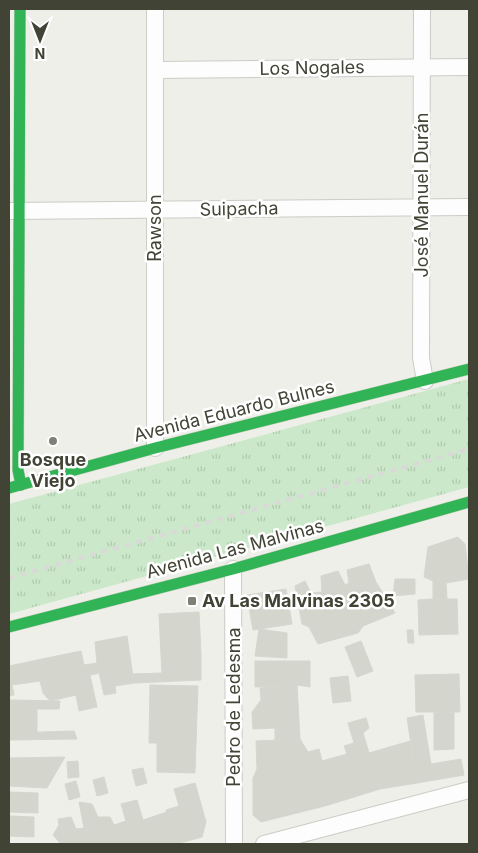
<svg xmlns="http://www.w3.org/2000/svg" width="478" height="853" font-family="Inter,sans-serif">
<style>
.park{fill:url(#park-tufts)}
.building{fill:#d4d6ce;stroke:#d5d7ce}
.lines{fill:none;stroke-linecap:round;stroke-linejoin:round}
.street-casing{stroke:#cbcdc6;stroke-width:18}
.fast-casing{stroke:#cbcfc1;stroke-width:12}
.street{stroke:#fcfdfc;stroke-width:16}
.fast{stroke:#30b455;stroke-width:11}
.rail{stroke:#d9d9d8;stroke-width:4;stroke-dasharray:6 6;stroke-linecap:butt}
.poi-dot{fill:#7d8074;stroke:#fff;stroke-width:2}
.labels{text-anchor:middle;stroke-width:5;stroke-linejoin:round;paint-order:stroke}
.street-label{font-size:18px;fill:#414435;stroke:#fff}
.poi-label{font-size:18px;font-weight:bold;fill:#414435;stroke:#fff}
</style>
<defs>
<pattern id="park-tufts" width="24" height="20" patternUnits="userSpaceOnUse" patternTransform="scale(1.25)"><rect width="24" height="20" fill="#cbe9ca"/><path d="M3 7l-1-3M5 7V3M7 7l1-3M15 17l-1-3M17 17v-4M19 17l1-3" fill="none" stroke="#b0c9ae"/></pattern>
</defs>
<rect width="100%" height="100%" fill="#edefe8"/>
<!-- park -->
<polygon class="park" points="469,379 469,487 9,614 9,504"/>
<!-- building -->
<g class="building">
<polygon points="458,537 465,544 469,579 446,583 447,599 433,599 433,581 424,577 428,547"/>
<polygon points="369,564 376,582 395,613 363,626 358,633 318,644 309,627 302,624 295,586 305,581 311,593 322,592 321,576 338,571 345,585 349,583 347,570"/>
<polygon points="395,579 415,579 415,594 393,596"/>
<polygon points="286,589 292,624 253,630 247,595"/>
<polygon points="433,599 457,599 458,634 419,635 418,600"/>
<polygon points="199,612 201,654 161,655 159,614"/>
<polygon points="259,629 287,633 287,658 255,656"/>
<polygon points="407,630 413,630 414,643 408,643"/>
<polygon points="127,636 134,683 115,686 116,693 104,695 97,663 95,642"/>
<polygon points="361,641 373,671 357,677 345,647"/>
<polygon points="81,651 84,665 97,663 100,673 90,675 97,707 79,711 76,695 50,701 42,659"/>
<polygon points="201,654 201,680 134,683 133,674 162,673 161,655"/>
<polygon points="42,659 50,701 43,693 40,681 12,685 14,695 9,696 9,666"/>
<polygon points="255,661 310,661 310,687 297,685 255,687"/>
<polygon points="459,674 460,712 416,712 415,675"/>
<polygon points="348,676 351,701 333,703 330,678"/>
<polygon points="150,685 198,686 195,773 157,772 157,743 149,743"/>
<polygon points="297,685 300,739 275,740 275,728 253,729 252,712 261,700 260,688"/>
<polygon points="9,700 60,701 59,709 37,709 37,732 9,733"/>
<polygon points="434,712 454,712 454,749 434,750"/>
<polygon points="423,715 431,764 461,759 464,775 417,783 407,718"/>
<polygon points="366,718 369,728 363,733 380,789 325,806 308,752 319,749 322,761 347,754 344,746 354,743 348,723"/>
<polygon points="74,731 77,739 9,740 9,733"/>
<polygon points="300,739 308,752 325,806 261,822 253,815 253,778 257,769 256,741"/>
<polygon points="410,741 417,783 380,789 369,753"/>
<polygon points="65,757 47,788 9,786 9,758"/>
<polygon points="78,761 79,777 68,778 67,762"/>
<polygon points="143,768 147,783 136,786 132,770"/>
<polygon points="104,777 108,793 97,796 93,780"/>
<polygon points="76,781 80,797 69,800 65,784"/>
<polygon points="195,783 206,822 202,837 176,844 166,810 179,806 174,789"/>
<polygon points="9,792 38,793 38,813 9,812"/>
<polygon points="137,800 143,820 167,812 176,844 120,844 114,825 126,821 121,804"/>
<polygon points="79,802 92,804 98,817 110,817 114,825 120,844 61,844 53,835 59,825 58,819 71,817 76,829 84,828"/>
<polygon points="9,816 34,817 34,837 9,836"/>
</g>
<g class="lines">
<defs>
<g id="street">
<polyline points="422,9 421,358 425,381"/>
<polyline points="156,70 469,67"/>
<polyline points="9,211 469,207"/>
<polyline points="155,448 155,9"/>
<polyline points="233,569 234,844"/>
<polyline points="264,844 469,790"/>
</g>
<g id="fast">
<polyline points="20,9 18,470 21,485"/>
<polyline points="9,488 155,448 469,369"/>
<polyline points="9,627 233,569 469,502"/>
</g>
</defs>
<!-- street casing -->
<use href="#street" class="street-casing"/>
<!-- fast casing -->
<use href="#fast" class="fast-casing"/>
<!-- street -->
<use href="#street" class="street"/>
<!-- fast -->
<use href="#fast" class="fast"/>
<!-- rail -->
<polyline class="rail" points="9,578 469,449"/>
</g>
<!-- markers -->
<g class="poi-dot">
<circle cx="53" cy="441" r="5"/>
<rect x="187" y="596" width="10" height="10" rx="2.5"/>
</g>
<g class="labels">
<!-- street labels -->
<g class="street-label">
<text transform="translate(312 68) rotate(-1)" y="6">Los Nogales</text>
<text transform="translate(422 195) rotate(-90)" y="6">José Manuel Durán</text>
<text transform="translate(239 209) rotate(-1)" y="6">Suipacha</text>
<text transform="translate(155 228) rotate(-90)" y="6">Rawson</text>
<text transform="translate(234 411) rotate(-14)" y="6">Avenida Eduardo Bulnes</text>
<text transform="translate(235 549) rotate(-15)" y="6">Avenida Las Malvinas</text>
<text transform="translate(234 707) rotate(-90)" y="6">Pedro de Ledesma</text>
</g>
<!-- poi labels -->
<g class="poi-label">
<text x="53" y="466">Bosque<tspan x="53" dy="21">Viejo</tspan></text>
<text x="202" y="607" text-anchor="start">Av Las Malvinas 2305</text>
</g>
</g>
<!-- border -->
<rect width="478" height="853" fill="none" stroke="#414435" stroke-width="20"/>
<!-- north arrow -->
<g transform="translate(40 40) rotate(180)" stroke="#ffffff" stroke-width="4" paint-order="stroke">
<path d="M0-4L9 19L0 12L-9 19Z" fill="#414435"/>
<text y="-8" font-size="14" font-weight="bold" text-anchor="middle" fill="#414435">N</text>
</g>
</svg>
